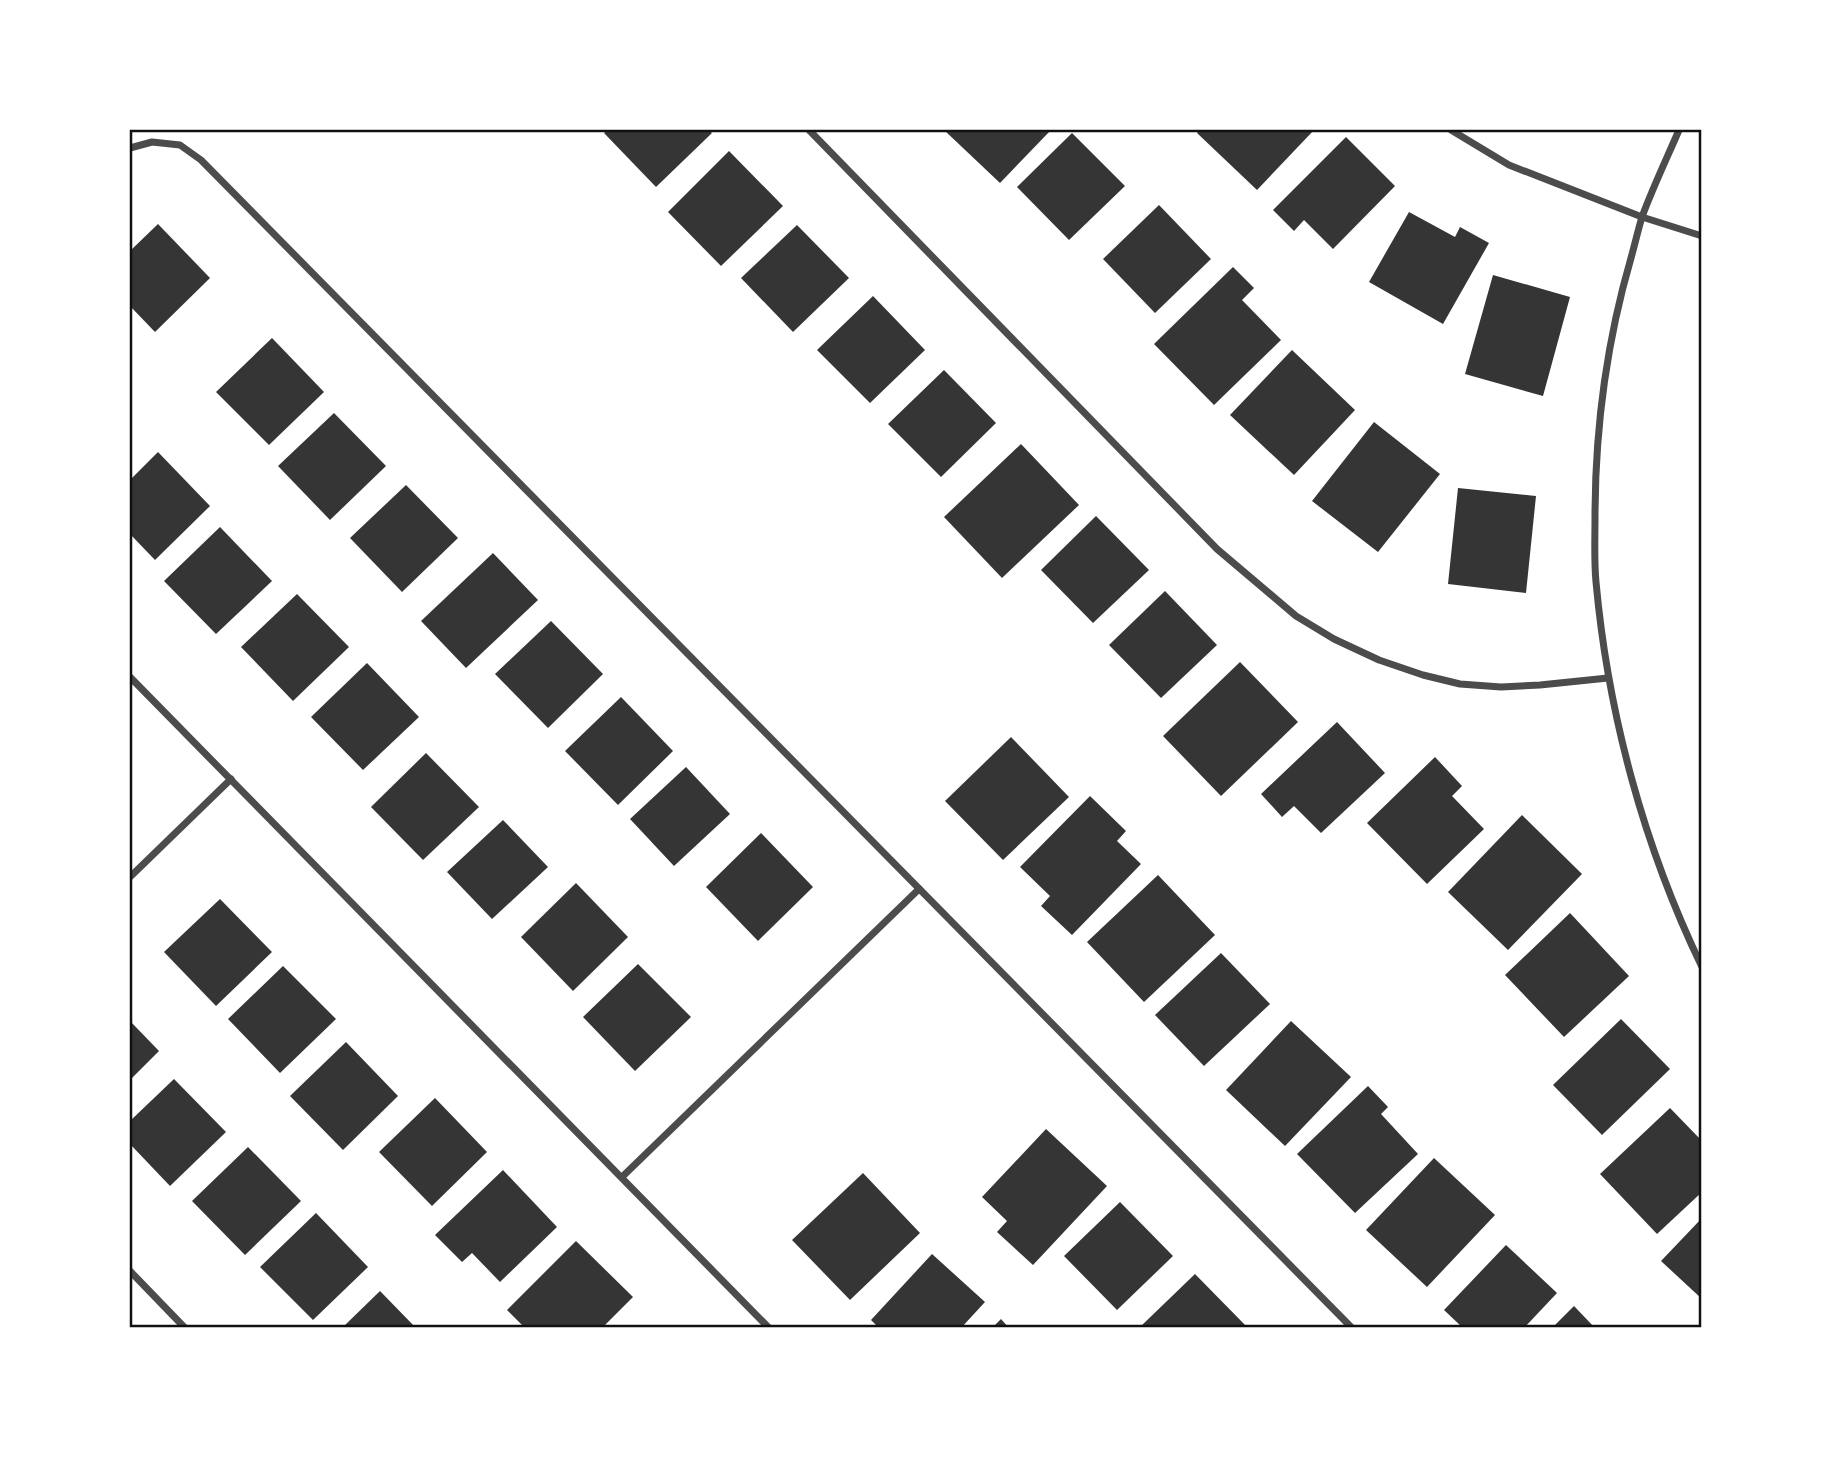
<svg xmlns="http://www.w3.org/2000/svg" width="1831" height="1457" font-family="Karla,sans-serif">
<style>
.building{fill:#353535}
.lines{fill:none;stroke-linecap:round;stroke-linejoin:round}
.minor{stroke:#4c4c4c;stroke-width:7}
.neatline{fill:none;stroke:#111;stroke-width:2.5}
</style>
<rect width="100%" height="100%" fill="#fff"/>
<!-- building -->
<g class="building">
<polygon points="608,130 708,130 712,133 656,187 604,133"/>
<polygon points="944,130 1051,130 1000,183"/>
<polygon points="1200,130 1314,130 1257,190 1197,133"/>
<polygon points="1072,133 1125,186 1069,240 1017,187"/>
<polygon points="1346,137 1395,186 1333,249 1304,220 1294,231 1273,210"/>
<polygon points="729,151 783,206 721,266 668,212"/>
<polygon points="1159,205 1211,259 1155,313 1103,259"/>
<polygon points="1409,212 1455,237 1460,227 1489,243 1443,324 1369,282"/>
<polygon points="158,224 210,278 155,332 130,306 130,251"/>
<polygon points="797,225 849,278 793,332 741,278"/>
<polygon points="1233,267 1254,288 1242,300 1281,340 1214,405 1154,344"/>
<polygon points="1493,275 1570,297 1543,396 1465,374"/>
<polygon points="873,296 925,350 870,403 817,350"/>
<polygon points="272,338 324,392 269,445 216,392"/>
<polygon points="1292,350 1355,410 1294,475 1230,415"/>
<polygon points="944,370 996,423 941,477 888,424"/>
<polygon points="334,413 386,466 330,520 278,466"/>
<polygon points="1374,422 1440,474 1378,552 1312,501"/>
<polygon points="1021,444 1079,505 1002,578 944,517"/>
<polygon points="158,452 210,506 155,560 130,534 130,480"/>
<polygon points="406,485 458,538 402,592 350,538"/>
<polygon points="1458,488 1536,496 1526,593 1448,584"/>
<polygon points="1096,516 1149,570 1093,623 1041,570"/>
<polygon points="220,527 272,581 216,634 164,581"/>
<polygon points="493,553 538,600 466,668 421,621"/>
<polygon points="1165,591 1217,645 1161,698 1109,645"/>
<polygon points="297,594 349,647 293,701 241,647"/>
<polygon points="551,621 603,674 548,728 495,674"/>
<polygon points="1240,662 1298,722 1221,796 1163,736"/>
<polygon points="367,663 419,717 363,770 311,717"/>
<polygon points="621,697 673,751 618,805 565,751"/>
<polygon points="1337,722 1385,773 1321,833 1294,806 1282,817 1261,794"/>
<polygon points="1011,737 1069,797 1003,860 945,801"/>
<polygon points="426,753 479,807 423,860 371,807"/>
<polygon points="1435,757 1462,786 1452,796 1484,829 1427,884 1367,823"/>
<polygon points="686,767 730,814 674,866 630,819"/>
<polygon points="1090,796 1126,831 1117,841 1141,864 1072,935 1041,906 1050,896 1020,867"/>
<polygon points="1522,815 1582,874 1508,950 1448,892"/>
<polygon points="503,820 548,867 492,919 447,872"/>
<polygon points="761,833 813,887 758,941 706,887"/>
<polygon points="1158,875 1215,935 1144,1002 1087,942"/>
<polygon points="576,883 628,937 573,991 521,937"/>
<polygon points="220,899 272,952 216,1006 164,952"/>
<polygon points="1570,913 1629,976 1564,1037 1505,975"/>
<polygon points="1221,953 1270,1004 1204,1066 1155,1015"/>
<polygon points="638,964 691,1017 635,1071 583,1017"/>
<polygon points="283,966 336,1019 280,1073 228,1019"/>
<polygon points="1621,1019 1670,1069 1602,1135 1553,1085"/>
<polygon points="130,1021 159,1051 130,1080"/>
<polygon points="1291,1021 1351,1077 1285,1146 1226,1090"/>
<polygon points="346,1042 398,1096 343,1150 290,1096"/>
<polygon points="174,1079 226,1132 170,1186 130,1144 130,1121"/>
<polygon points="1368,1086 1388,1107 1381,1114 1418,1154 1355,1213 1297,1154"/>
<polygon points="435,1098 487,1152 432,1206 379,1152"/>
<polygon points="1670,1108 1702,1141 1702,1192 1657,1234 1600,1174"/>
<polygon points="1046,1129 1107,1186 1033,1265 997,1232 1007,1221 982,1197"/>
<polygon points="248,1147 301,1201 245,1255 192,1201"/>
<polygon points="1434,1158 1495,1215 1427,1287 1366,1230"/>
<polygon points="503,1170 557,1227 500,1282 472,1253 462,1262 435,1235"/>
<polygon points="863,1173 920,1233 850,1300 792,1240"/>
<polygon points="1120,1202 1173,1256 1117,1310 1064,1256"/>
<polygon points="316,1213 368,1267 313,1320 260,1267"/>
<polygon points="1702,1218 1702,1299 1661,1261"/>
<polygon points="576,1241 633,1297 602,1328 525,1328 507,1310"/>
<polygon points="1506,1245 1557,1293 1524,1328 1463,1328 1444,1310"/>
<polygon points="932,1254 985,1302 961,1328 879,1328 871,1320"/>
<polygon points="1195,1274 1248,1328 1139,1328"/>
<polygon points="380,1291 416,1328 342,1328"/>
<polygon points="1574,1306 1595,1328 1552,1328"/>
<polygon points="1001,1319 1009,1328 992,1328"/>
</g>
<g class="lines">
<!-- minor -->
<g class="minor">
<polyline points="809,130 1217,549 1296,616 1334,639 1379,660 1423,675 1460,684 1501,687 1540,685 1608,678"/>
<polyline points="1451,130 1509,165 1642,217 1702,236"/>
<path d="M 1679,130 C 1667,158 1653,187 1642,217 C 1638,230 1635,244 1631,258 C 1606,344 1595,429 1595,518 C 1595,539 1594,561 1596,582 C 1608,714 1644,847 1702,967"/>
<polyline points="130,148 152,142 180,145 201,160 1352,1328"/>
<polyline points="130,677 769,1328"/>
<polyline points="130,877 231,779"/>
<polyline points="622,1177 919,889"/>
<polyline points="130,1271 185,1328"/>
</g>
</g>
<!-- border -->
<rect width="1831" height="1457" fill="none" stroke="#ffffff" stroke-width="262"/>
<rect x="131" y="131" width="1569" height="1195" class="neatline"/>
</svg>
